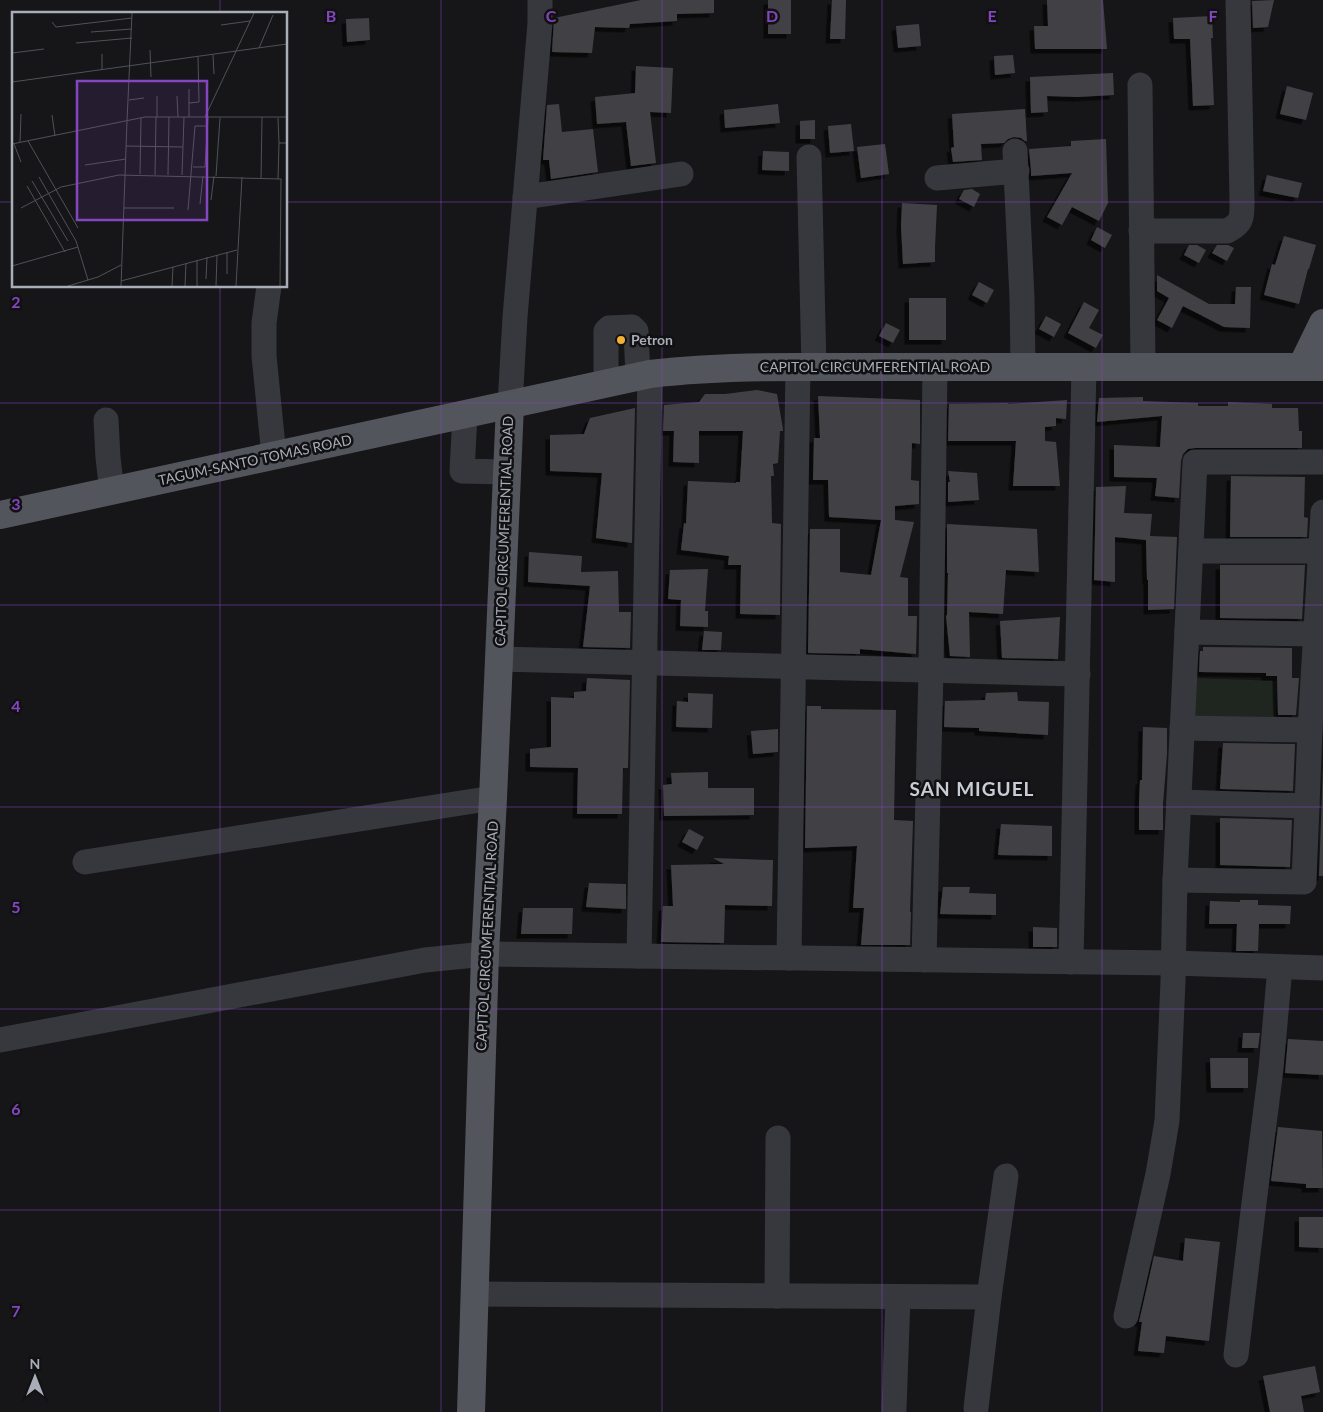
<svg xmlns="http://www.w3.org/2000/svg" width="1323" height="1412" font-family="Lato,sans-serif">
<style>
.green{fill:#1e261f}
.building{fill:#404145;filter:url(#shadow)}
.lines{fill:none;stroke-linecap:round;stroke-linejoin:round}
.minor{stroke:#37383d;stroke-width:25}
.major{stroke:#53555c;stroke-width:28}
.grid{fill:none;stroke:#8446be;stroke-width:1;stroke-opacity:0.55}
.poi-dot{fill:#f2b134;stroke:#111113;stroke-width:2}
.labels{text-anchor:middle;stroke-width:5;stroke-linejoin:round;paint-order:stroke}
.poi-label{font-size:14px;font-weight:bold;fill:#a8adb8;stroke:#111113;text-anchor:start}
.street-label{font-size:14px;fill:#a8adb8;stroke:#111113}
.district-label{font-size:19px;font-weight:bold;letter-spacing:1px;fill:#c9ccd4;stroke:#111113}
.inset-road{fill:none;stroke:#505258;stroke-width:1}
.view{fill:#8446be;fill-opacity:0.15;stroke:#8446be;stroke-width:2.5}
.inset-edge{fill:none;stroke:#a8adb8;stroke-width:2.5}
.grid-label{font-size:16px;text-anchor:middle;font-weight:bold;fill:#8446be;stroke:#111113;stroke-width:5;stroke-linejoin:round;paint-order:stroke}
</style>
<defs>
<filter id="shadow"><feDropShadow dx="-4.5" dy="4.5" stdDeviation="0" flood-color="#0009"/></filter>
</defs>
<rect width="100%" height="100%" fill="#161618"/>
<!-- green -->
<polygon class="green" points="1196,678 1277,681 1276,723 1195,720"/>
<!-- building -->
<g class="building">
<polygon points="641,0 714,0 714,13 677,14 677,21 630,24 629,28 595,27 592,53 552,52 554,18"/>
<rect x="768" y="0" width="23" height="34"/>
<polygon points="832,0 846,0 845,39 830,39"/>
<polygon points="1047,0 1103,0 1107,49 1035,49 1034,26 1048,26"/>
<polygon points="1274,0 1268,27 1253,28 1252,1"/>
<polygon points="1212,16 1213,38 1211,38 1214,105 1193,106 1190,39 1174,39 1173,18"/>
<polygon points="369,18 370,40 347,42 346,19"/>
<polygon points="919,24 921,46 898,48 896,26"/>
<polygon points="1013,55 1015,73 995,75 994,56"/>
<polygon points="636,66 673,68 671,113 650,112 656,163 631,166 626,122 597,124 595,97 635,93"/>
<polygon points="1113,73 1114,95 1077,97 1047,96 1048,112 1031,113 1030,77"/>
<polygon points="1287,86 1313,93 1306,120 1280,114"/>
<polygon points="559,104 562,132 593,129 598,172 551,179 549,160 543,160 547,105"/>
<polygon points="778,104 780,123 725,128 724,110"/>
<polygon points="1025,109 1027,141 1025,141 1021,138 1014,137 1008,139 1004,143 981,144 982,160 953,162 951,148 954,147 952,114"/>
<polygon points="815,120 815,139 800,139 800,121"/>
<polygon points="851,124 854,151 830,153 828,126"/>
<polygon points="1106,139 1108,203 1099,221 1072,207 1062,225 1047,217 1072,173 1031,176 1031,170 1029,149 1071,146 1071,141"/>
<polygon points="885,144 889,174 861,178 857,147"/>
<polygon points="763,151 789,152 789,171 762,170"/>
<polygon points="1267,175 1302,183 1298,198 1263,191"/>
<polygon points="972,189 980,194 974,207 959,199 964,190"/>
<polygon points="902,203 937,205 935,247 935,262 903,264 901,226"/>
<polygon points="1097,227 1112,235 1105,248 1091,240"/>
<polygon points="1284,236 1316,245 1309,269 1308,269 1299,304 1264,295 1272,264 1275,265"/>
<polygon points="1189,245 1197,245 1206,250 1199,263 1184,255"/>
<polygon points="1217,245 1228,245 1234,248 1227,261 1212,253"/>
<polygon points="1157,275 1209,304 1235,304 1236,287 1251,287 1250,328 1224,327 1183,306 1172,328 1157,320 1169,298 1157,291"/>
<polygon points="979,282 994,290 987,303 972,295"/>
<rect x="909" y="298" width="37" height="42"/>
<polygon points="1084,302 1099,310 1089,328 1103,335 1096,348 1068,333"/>
<polygon points="1046,316 1061,324 1054,337 1039,329"/>
<polygon points="886,323 900,330 893,343 879,336"/>
<polygon points="757,390 777,394 783,429 783,431 780,431 778,463 773,464 774,476 771,476 772,523 781,524 780,615 740,614 741,565 728,565 729,556 681,550 684,523 686,524 688,481 736,483 736,482 740,482 743,431 699,431 699,463 673,462 674,431 663,431 664,405 699,402 705,394 725,394"/>
<polygon points="818,396 920,400 920,444 912,443 911,480 919,481 919,504 895,506 895,520 914,522 900,577 908,578 908,616 917,616 916,654 860,649 860,654 808,653 810,529 840,529 840,572 871,575 881,520 829,517 828,480 813,480 814,438 820,438"/>
<polygon points="1143,397 1143,401 1198,403 1198,406 1228,406 1228,402 1272,404 1272,408 1298,408 1299,431 1302,431 1302,448 1195,448 1188,449 1183,454 1181,461 1179,498 1155,496 1157,478 1114,477 1114,445 1160,447 1162,416 1097,422 1099,398"/>
<polygon points="1067,400 1066,419 1056,418 1056,426 1045,427 1045,441 1056,442 1060,486 1013,486 1016,441 948,441 949,404 1008,403 1008,404"/>
<polygon points="635,408 632,543 596,538 602,473 550,471 550,435 584,434 590,418"/>
<polygon points="948,471 977,473 979,500 948,502 948,482 950,482"/>
<polygon points="1231,476 1305,477 1304,517 1308,518 1307,537 1230,537"/>
<polygon points="1126,486 1124,513 1152,514 1150,536 1177,537 1174,609 1148,610 1148,580 1147,580 1146,540 1115,537 1115,582 1094,580 1096,487"/>
<polygon points="947,524 1037,529 1039,572 1006,570 1003,614 969,612 970,657 950,656 946,616 947,615 948,573 947,573"/>
<polygon points="529,552 582,556 581,572 618,571 619,612 631,612 630,648 583,647 590,586 528,582"/>
<polygon points="1220,565 1305,565 1302,619 1220,618"/>
<polygon points="708,569 705,611 708,611 708,627 680,626 681,600 668,599 670,570"/>
<polygon points="1060,617 1058,659 1002,658 1000,621"/>
<polygon points="704,631 722,632 721,650 702,650"/>
<polygon points="1203,647 1292,648 1292,678 1299,678 1296,715 1278,715 1277,676 1266,676 1266,673 1199,672 1200,651 1203,651"/>
<polygon points="587,678 630,680 628,768 623,768 622,814 577,814 578,768 530,767 530,749 551,747 551,697 574,698 574,692 586,691"/>
<polygon points="1017,692 1018,701 1049,702 1048,735 979,731 979,728 944,727 945,701 985,700 986,693"/>
<polygon points="688,693 713,694 712,728 676,727 677,701 688,702"/>
<polygon points="807,706 821,706 821,709 896,710 894,820 913,821 910,912 911,912 910,945 861,945 864,908 853,908 857,846 805,848"/>
<polygon points="1143,727 1167,728 1167,754 1163,804 1163,830 1139,830 1139,802 1140,780 1142,780"/>
<polygon points="778,729 778,752 753,754 751,731"/>
<polygon points="1223,743 1295,744 1293,791 1220,789"/>
<polygon points="1323,765 1323,876 1319,876"/>
<polygon points="708,772 708,788 754,788 754,815 664,816 663,785 672,784 671,773"/>
<polygon points="1220,818 1292,820 1290,867 1220,865"/>
<polygon points="1001,824 1052,826 1052,856 998,855"/>
<polygon points="689,829 704,837 697,850 682,842"/>
<polygon points="713,858 773,860 772,906 725,905 724,943 661,942 663,906 673,906 671,865 724,864"/>
<polygon points="589,883 626,884 626,909 586,907"/>
<polygon points="943,887 970,887 969,893 996,894 996,915 940,914"/>
<polygon points="1240,900 1258,900 1258,905 1291,906 1290,924 1259,924 1258,951 1236,951 1237,924 1209,924 1210,901 1240,902"/>
<polygon points="523,908 573,908 572,934 521,934"/>
<polygon points="1033,927 1057,928 1057,947 1033,947"/>
<polygon points="1243,1033 1260,1033 1258,1048 1242,1048"/>
<polygon points="1288,1039 1323,1041 1323,1075 1285,1073"/>
<polygon points="1210,1058 1248,1058 1248,1088 1211,1088"/>
<polygon points="1278,1127 1322,1131 1323,1188 1306,1188 1306,1184 1271,1181"/>
<polygon points="1299,1217 1323,1217 1323,1248 1299,1247"/>
<polygon points="1185,1238 1220,1242 1209,1341 1166,1336 1164,1353 1138,1351 1142,1322 1139,1322 1154,1256 1183,1261"/>
<polygon points="1315,1366 1320,1392 1301,1396 1304,1412 1270,1412 1263,1376"/>
</g>
<g class="lines">
<!-- minor -->
<g class="minor">
<polyline points="1140,85 1143,366"/>
<polyline points="1015,151 1022,298 1023,366"/>
<polyline points="809,157 814,367"/>
<polyline points="937,178 1017,171"/>
<polyline points="525,197 681,174"/>
<path d="M 1141,231 L 1227,231 C 1243,223 1242,217 1242,201 L 1238,0"/>
<polyline points="269,286 264,323 264,356 274,456"/>
<polyline points="606,384 606,331 609,328 632,327 636,331 638,377"/>
<polyline points="510,405 515,317 540,23 540,0"/>
<polyline points="465,415 462,471 507,472"/>
<polyline points="106,420 108,458 112,491"/>
<polyline points="1191,551 1321,551"/>
<polyline points="1187,632 1316,634"/>
<polyline points="499,659 1078,674"/>
<polyline points="1182,728 1310,730"/>
<polyline points="1179,802 1307,806"/>
<polyline points="85,862 493,798"/>
<polyline points="1175,880 1304,882 1310,730 1323,512"/>
<polyline points="639,956 650,374"/>
<polyline points="789,958 798,367"/>
<polyline points="924,960 931,670 935,367"/>
<polyline points="1071,962 1084,366"/>
<polyline points="0,1040 425,960 485,954 1173,963 1323,968"/>
<polyline points="475,1294 989,1297"/>
<polyline points="777,1296 778,1138"/>
<polyline points="1126,1316 1158,1174 1167,1121 1173,981 1175,880 1195,462 1323,462"/>
<polyline points="1236,1355 1254,1203 1271,1069 1280,967"/>
<polyline points="976,1408 989,1297 1006,1176"/>
<polyline points="894,1409 898,1297"/>
</g>
<!-- major -->
<g class="major">
<polyline points="1302,366 1323,323"/>
<path d="M 0,515 L 650,374 C 700,368 748,367 798,367 L 1323,367"/>
<polyline points="471,1412 485,954 493,798 510,405"/>
</g>
</g>
<!-- grid -->
<path class="grid" d="M 220,0 L 220,14M 441,0 L 441,1412M 662,0 L 662,1412M 882,0 L 882,1412M 1102,0 L 1102,1412M 0,202 L 14,202M 286,202 L 1323,202M 220,286 L 220,1412M 0,403 L 1323,403M 0,605 L 1323,605M 0,807 L 1323,807M 0,1009 L 1323,1009M 0,1210 L 1323,1210"/>
<!-- markers -->
<circle class="poi-dot" cx="621" cy="340" r="5"/>
<g class="labels">
<!-- poi labels -->
<g class="poi-label">
<text x="631" y="345">Petron</text>
</g>
<!-- street labels -->
<g class="street-label">
<text x="875" y="372">CAPITOL CIRCUMFERENTIAL ROAD</text>
<text transform="translate(255 460) rotate(-12)" y="5">TAGUM-SANTO TOMAS ROAD</text>
<text transform="translate(504 531) rotate(-88)" y="5">CAPITOL CIRCUMFERENTIAL ROAD</text>
<text transform="translate(487 936) rotate(-87)" y="5">CAPITOL CIRCUMFERENTIAL ROAD</text>
</g>
<!-- district labels -->
<g class="district-label">
<text x="972" y="796">SAN MIGUEL</text>
</g>
</g>
<!-- overview -->
<g transform="translate(12 12)">
<rect width="275" height="275" fill="#161618"/>
<path class="inset-road" d="M 40,10 L 44,15 L 120,6M 209,13 L 238,9M 79,20 L 120,17M 64,31 L 120,26M 247,36 L 261,3M 138,38 L 139,65M 0,41 L 32,37M 201,43 L 202,62M 90,58 L 90,42M 0,70 L 275,32M 177,77 L 177,105M 145,84 L 145,105M 165,84 L 166,105M 117,88 L 132,86M 177,91 L 187,90 L 186,45M 40,103 L 43,124M 193,105 L 242,1M 266,106 L 267,131 L 275,131M 115,109 L 120,1M 16,129 L 66,216M 8,130 L 9,102M 0,132 L 133,105 L 275,105M 2,132 L 9,150M 114,134 L 171,135M 73,153 L 114,147M 181,155 L 193,155 L 196,105M 128,162 L 129,106M 143,163 L 144,105M 156,163 L 157,105M 170,163 L 172,105M 204,164 L 208,106M 27,165 L 64,229 L 76,268M 249,167 L 250,105M 266,167 L 267,131M 20,169 L 56,229M 15,174 L 53,240M 199,188 L 202,164M 188,192 L 191,164M 9,196 L 49,175 L 107,163 L 269,167 L 268,274M 112,196 L 162,196M 176,198 L 183,114 L 195,114M 0,254 L 66,235M 215,262 L 215,240M 194,267 L 195,245M 109,269 L 225,238M 56,274 L 86,265 L 109,253M 109,274 L 115,109M 160,274 L 161,255M 173,274 L 174,251M 185,274 L 185,248M 204,274 L 205,243M 224,274 L 230,165"/>
<path class="view" d="M 65,69 L 195,69 L 195,208 L 65,208 Z"/>
<rect width="275" height="275" class="inset-edge"/>
</g>
<g class="grid-label">
<text x="331" y="22">B</text>
<text x="551" y="22">C</text>
<text x="772" y="22">D</text>
<text x="992" y="22">E</text>
<text x="1213" y="22">F</text>
<text x="16" y="308">2</text>
<text x="16" y="510">3</text>
<text x="16" y="712">4</text>
<text x="16" y="913">5</text>
<text x="16" y="1115">6</text>
<text x="16" y="1317">7</text>
</g>
<!-- north arrow -->
<g transform="translate(35 1377)" stroke="#111113" stroke-width="4" paint-order="stroke">
<path d="M0-4L9 19L0 12L-9 19Z" fill="#a8adb8"/>
<text y="-8" font-size="14" font-weight="bold" text-anchor="middle" fill="#a8adb8">N</text>
</g>
</svg>
